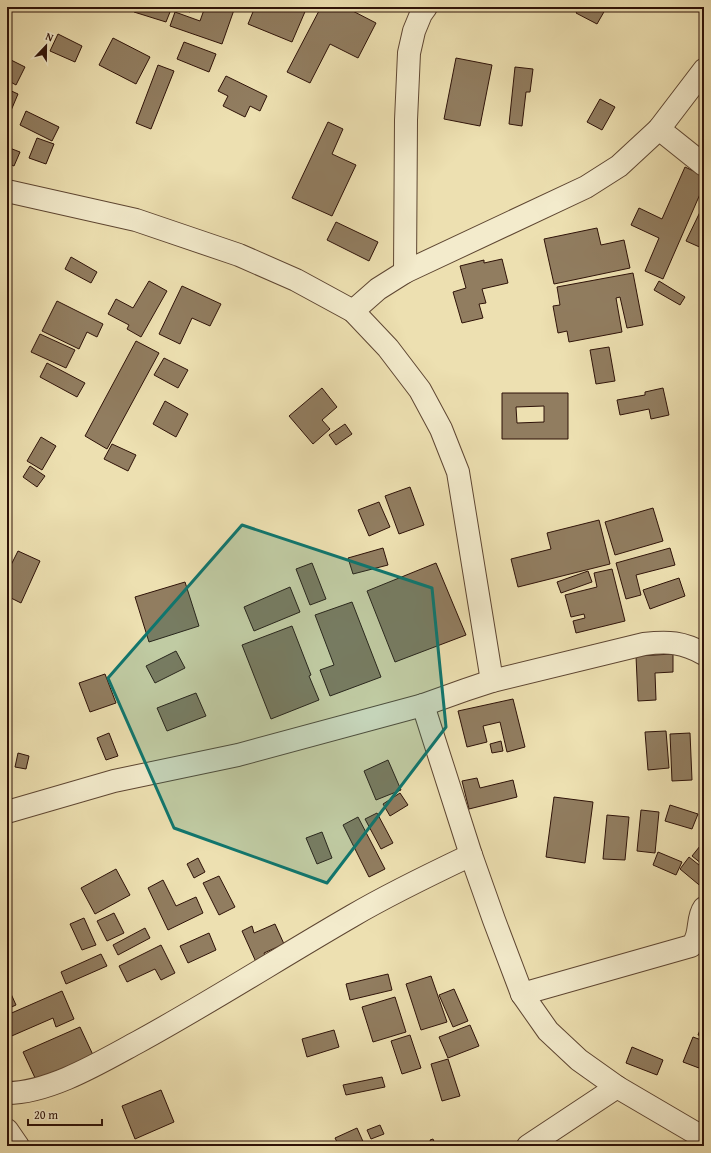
<svg xmlns="http://www.w3.org/2000/svg" width="711" height="1153" font-family="'Gentium Book Plus',serif">
<style>
.building{fill:#917d60;stroke:#2e1208;fill-rule:evenodd}
.lines{fill:none;stroke-linecap:round;stroke-linejoin:round}
.minor-casing{stroke:#5e4632;stroke-width:24}
.minor{stroke:#f3ebcc;stroke-width:22}
.marked{fill:#0f766e;fill-opacity:0.2;stroke:#0f766e;stroke-width:3;stroke-linejoin:round}
</style>
<rect width="100%" height="100%" fill="#ede0b1"/>
<filter id="stains"><feTurbulence type="fractalNoise" baseFrequency=".005" numOctaves="4"/><feColorMatrix values="0 0 0 0 .2 0 0 0 0 .09 0 0 0 0 .02 0 0 0 .5 -.17"/></filter>
<radialGradient id="worn" r=".72"><stop offset=".6" stop-color="#630" stop-opacity="0"/><stop offset="1" stop-color="#630" stop-opacity=".3"/></radialGradient>
<!-- building -->
<g class="building">
<polygon points="136,7 172,7 166,22 134,12"/>
<polygon points="176,7 192,7 190,12"/>
<polygon points="205,7 235,7 222,44 170,26 175,12 200,21"/>
<polygon points="255,7 307,7 292,42 248,24"/>
<polygon points="321,7 345,7 376,23 358,58 330,44 310,83 287,72"/>
<polygon points="580,7 601,7 605,10 597,24 576,13"/>
<polygon points="58,34 82,46 75,62 50,51"/>
<polygon points="113,38 150,57 136,84 99,65"/>
<polygon points="184,42 216,54 209,72 177,59"/>
<polygon points="7,58 25,67 16,85 7,80"/>
<polygon points="456,58 492,65 480,126 444,119"/>
<polygon points="158,65 174,71 151,129 136,123"/>
<polygon points="515,67 533,69 530,92 526,92 522,126 509,124"/>
<polygon points="226,76 267,96 260,111 250,106 245,117 223,106 228,96 218,91"/>
<polygon points="7,89 18,94 7,120"/>
<polygon points="600,99 615,107 602,130 587,122"/>
<polygon points="26,111 59,127 52,141 20,125"/>
<polygon points="328,122 343,129 332,154 356,165 332,216 292,198"/>
<polygon points="37,138 54,144 46,164 29,158"/>
<polygon points="7,147 20,152 14,166 7,163"/>
<polygon points="685,167 704,176 704,185 663,279 645,271 659,238 631,225 639,208 662,219"/>
<polygon points="700,212 704,213 704,249 686,241"/>
<polygon points="336,222 378,242 369,261 327,240"/>
<polygon points="597,228 601,245 624,240 630,268 554,284 544,239"/>
<polygon points="71,257 97,272 91,283 65,269"/>
<polygon points="502,259 508,283 482,289 486,303 479,304 483,318 462,323 453,292 466,288 460,266 484,260 484,263"/>
<polygon points="633,273 643,325 627,328 620,297 616,298 622,332 569,342 567,331 558,333 553,306 560,305 557,287"/>
<polygon points="149,281 167,291 141,337 127,329 129,325 108,314 116,299 133,308"/>
<polygon points="659,281 685,297 680,305 654,290"/>
<polygon points="182,286 221,304 210,326 192,318 180,344 159,334"/>
<polygon points="57,301 103,324 97,337 87,332 79,349 42,331"/>
<polygon points="40,334 75,350 66,368 31,352"/>
<polygon points="136,341 159,353 107,449 85,436"/>
<polygon points="609,347 615,381 596,384 590,350"/>
<polygon points="164,358 188,370 178,388 154,375"/>
<polygon points="47,363 85,383 77,397 40,377"/>
<polygon points="322,388 337,407 322,420 330,429 313,444 289,416"/>
<polygon points="663,388 669,415 651,419 649,409 620,415 617,400 645,395 645,392"/>
<path d="M 502,393 L 568,393 L 568,439 L 502,439 ZM 544,406 L 544,422 L 517,423 L 516,407 Z"/>
<polygon points="165,401 188,414 176,437 153,424"/>
<polygon points="345,424 352,434 336,445 329,435"/>
<polygon points="41,437 56,446 42,470 27,461"/>
<polygon points="112,444 136,455 128,471 104,459"/>
<polygon points="30,466 45,476 37,487 23,477"/>
<polygon points="410,487 424,525 399,534 385,496"/>
<polygon points="379,502 390,527 369,536 358,510"/>
<polygon points="653,508 663,541 615,555 605,522"/>
<polygon points="599,520 610,564 518,587 511,559 551,549 547,533"/>
<polygon points="383,548 388,565 353,574 348,558"/>
<polygon points="670,548 675,565 636,575 641,595 626,599 616,563"/>
<polygon points="18,551 40,561 21,603 7,596 7,573"/>
<polygon points="312,563 326,599 310,605 296,569"/>
<polygon points="436,563 466,635 395,662 367,591"/>
<polygon points="612,569 625,621 576,633 573,621 585,618 584,614 571,617 565,595 597,587 594,573"/>
<polygon points="588,571 592,582 561,593 557,582"/>
<polygon points="679,578 685,596 650,609 643,590"/>
<polygon points="185,582 199,626 149,642 135,597"/>
<polygon points="290,587 300,612 254,631 244,607"/>
<polygon points="352,602 381,677 330,696 320,670 334,665 315,615"/>
<polygon points="292,626 311,675 309,676 319,700 271,719 242,645"/>
<polygon points="176,651 185,668 155,683 146,666"/>
<polygon points="673,654 673,672 655,673 656,700 638,701 636,656"/>
<polygon points="105,674 116,703 90,712 79,683"/>
<polygon points="196,693 206,716 167,731 157,708"/>
<polygon points="513,699 525,747 507,752 500,722 483,726 487,742 467,747 458,711"/>
<polygon points="666,731 669,768 648,770 645,732"/>
<polygon points="109,733 118,756 106,760 97,738"/>
<polygon points="690,733 692,780 672,781 670,734"/>
<polygon points="7,736 11,738 7,748"/>
<polygon points="501,741 503,751 492,753 490,744"/>
<polygon points="18,753 29,756 26,769 15,767"/>
<polygon points="388,760 401,790 376,800 364,771"/>
<polygon points="477,778 480,788 513,780 517,797 469,809 462,781"/>
<polygon points="400,793 408,805 390,816 383,804"/>
<polygon points="554,797 593,802 585,863 546,857"/>
<polygon points="670,805 698,814 692,829 665,821"/>
<polygon points="641,810 659,812 655,853 637,851"/>
<polygon points="377,813 393,843 381,849 365,819"/>
<polygon points="607,815 629,817 625,860 603,859"/>
<polygon points="358,817 385,869 369,877 343,825"/>
<polygon points="322,832 332,858 317,864 306,838"/>
<polygon points="704,841 704,861 702,864 692,856"/>
<polygon points="658,852 682,862 676,875 653,865"/>
<polygon points="689,857 704,869 704,889 680,869"/>
<polygon points="198,858 205,872 194,878 187,864"/>
<polygon points="116,869 130,895 95,914 81,888"/>
<polygon points="219,876 235,907 219,915 203,883"/>
<polygon points="163,880 176,906 196,897 203,913 168,930 148,888"/>
<polygon points="114,913 124,933 107,941 97,921"/>
<polygon points="84,918 96,945 82,950 70,924"/>
<polygon points="275,924 284,944 264,953 266,958 256,962 242,931 252,926 254,933"/>
<polygon points="145,928 150,938 118,955 113,945"/>
<polygon points="209,933 216,950 188,963 180,946"/>
<polygon points="161,945 175,973 161,980 155,969 127,982 119,966"/>
<polygon points="101,954 107,966 66,984 61,972"/>
<polygon points="388,974 392,990 350,1000 346,984"/>
<polygon points="431,976 447,1022 421,1030 406,984"/>
<polygon points="7,985 16,1005 7,1009"/>
<polygon points="454,989 468,1021 453,1027 439,995"/>
<polygon points="62,991 74,1019 56,1027 53,1018 7,1038 7,1015"/>
<polygon points="395,997 406,1032 373,1042 362,1007"/>
<polygon points="704,1020 704,1037 698,1035"/>
<polygon points="470,1025 479,1046 448,1058 439,1037"/>
<polygon points="80,1027 93,1055 36,1080 23,1052"/>
<polygon points="334,1030 339,1047 307,1057 302,1039"/>
<polygon points="410,1035 421,1068 402,1074 391,1041"/>
<polygon points="693,1037 704,1041 704,1055 699,1068 683,1062"/>
<polygon points="632,1047 663,1060 657,1075 626,1063"/>
<polygon points="448,1059 460,1096 442,1101 431,1064"/>
<polygon points="382,1077 385,1087 346,1095 343,1085"/>
<polygon points="161,1090 174,1122 135,1139 122,1106"/>
<polygon points="380,1125 384,1134 371,1139 367,1130"/>
<polygon points="357,1128 365,1146 339,1146 335,1138"/>
<polygon points="433,1139 435,1144 440,1142 441,1146 432,1146 430,1140"/>
</g>
<g class="lines">
<defs>
<g id="minor">
<polyline points="659,129 704,165"/>
<polyline points="7,191 136,220 239,255 296,280 353,311 388,348 420,390 441,429 458,472 492,681"/>
<polyline points="405,272 406,120 409,53 414,31 421,14 426,7"/>
<polyline points="353,311 378,289 405,272 586,187 619,166 659,129 704,70"/>
<polyline points="423,705 471,855 494,920 522,994 548,1031 579,1060 617,1087 704,1138"/>
<path d="M 7,812 L 114,781 L 238,755 L 423,705 L 465,690 L 492,681 L 644,644 C 668,641 683,642 704,654"/>
<path d="M 522,994 L 691,946 C 702,937 696,919 704,908"/>
<path d="M 7,1093 C 50,1093 101,1062 138,1042 C 211,1002 281,957 352,916 C 391,893 431,874 471,855"/>
<polyline points="7,1130 18,1146"/>
<polyline points="528,1146 617,1087"/>
</g>
</defs>
<!-- minor casing -->
<use href="#minor" class="minor-casing"/>
<!-- minor -->
<use href="#minor" class="minor"/>
</g>
<!-- marked area -->
<path class="marked" d="M 242,525 L 432,588 L 446,727 L 327,883 L 174,828 L 108,678 Z"/>
<!-- margin -->
<rect width="711" height="1153" fill="none" stroke="#ede0b1" stroke-width="24"/>
<rect x="8" y="8" width="695" height="1137" fill="none" stroke="#2e1208" stroke-width="2"/>
<rect x="12" y="12" width="687" height="1129" fill="none" stroke="#2e1208"/>
<!-- north arrow -->
<g transform="translate(46 46) rotate(22)" stroke="#f3ebcc" stroke-width="3" paint-order="stroke">
<path d="M0-3L7 15L0 10L-7 15Z" fill="#2e1208"/>
<text y="-6" font-size="11" font-weight="bold" text-anchor="middle" fill="#2e1208">N</text>
</g>
<!-- scale -->
<path d="M28 1119v6h74v-6" fill="none" stroke="#2e1208" stroke-width="2"/>
<text x="34" y="1119" font-size="12" fill="#2e1208" stroke="#f3ebcc" stroke-width="3" paint-order="stroke">20 m</text>
<rect width="100%" height="100%" filter="url(#stains)"/>
<rect width="100%" height="100%" fill="url(#worn)"/>
</svg>
